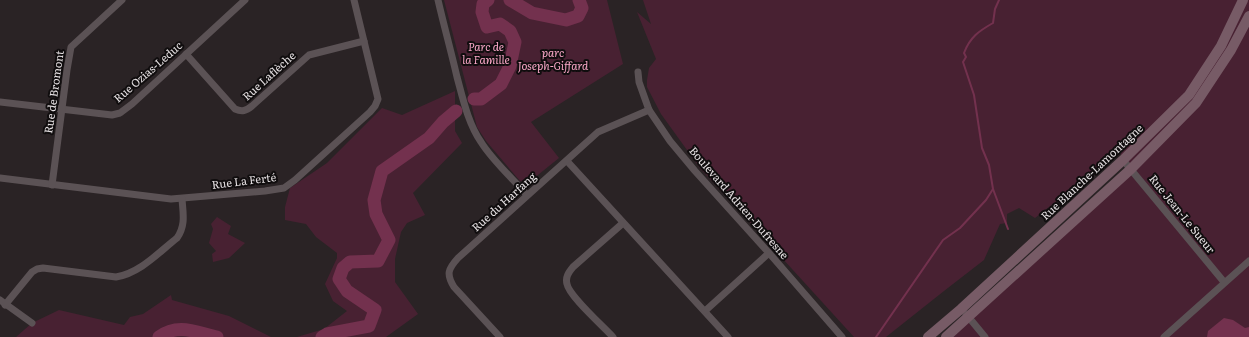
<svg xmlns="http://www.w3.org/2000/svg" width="1249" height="337" font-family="Literata,serif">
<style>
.green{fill:#482132}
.water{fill:#73314e}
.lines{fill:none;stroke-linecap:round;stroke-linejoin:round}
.stream{stroke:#73314e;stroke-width:2}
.river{stroke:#73314e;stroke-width:13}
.street{stroke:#5b5255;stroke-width:7}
.secondary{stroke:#775b66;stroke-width:10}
.labels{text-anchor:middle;stroke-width:4;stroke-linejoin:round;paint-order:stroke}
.park-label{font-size:11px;font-style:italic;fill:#faa8c8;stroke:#100d0e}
.street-label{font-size:11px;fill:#e5e0e2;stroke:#100d0e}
</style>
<rect width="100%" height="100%" fill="#2a2325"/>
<!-- green -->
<g class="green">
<polygon points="444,0 607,0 623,64 531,122 559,158 528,183 520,181 486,141 477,127"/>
<path d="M 643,0 L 1249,0 L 1249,337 L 946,337 L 1131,169 C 1125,162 1120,154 1117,147 L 1085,179 L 1035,218 L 1019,208 L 1007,214 L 1007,223 L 1000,224 L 984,260 L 944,291 L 886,337 L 854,337 L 700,168 L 661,114 L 647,87 L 647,80 L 649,68 L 656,59 L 637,12 L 651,24 Z"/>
<polygon points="455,91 455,131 462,143 413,193 425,215 407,223 401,232 395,259 395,282 418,314 386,337 287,337 297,337 324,329 347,311 333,301 325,284 337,258 337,253 316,237 306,224 285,220 285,207 290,188 327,163 382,108 402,115"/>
<polygon points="217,217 231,226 228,234 245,243 229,258 213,262 212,254 216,251 209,243 213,229 211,224"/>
<polygon points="171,295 172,300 229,316 271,337 16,337 32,323 59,310 124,325 130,317 143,314"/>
</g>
<!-- water -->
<polygon class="water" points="1224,318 1233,320 1245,328 1249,327 1249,337 1207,337 1208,331"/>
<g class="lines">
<!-- stream -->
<g class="stream">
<path d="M 999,0 L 995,9 L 993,23 C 979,31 970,37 964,53 L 966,57 L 963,62 L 974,95 L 982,148 L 989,165 L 993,189 L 1008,229"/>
<polyline points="876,337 943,240 960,228 986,200 993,189"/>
</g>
<!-- river -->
<g class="river">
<polyline points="510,0 532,13 566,20 578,16 582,8 579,0"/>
<polyline points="474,99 481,99 501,84 510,66 515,42 510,31 500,24 487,27 482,12 483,4 488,0"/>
<path d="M 159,337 C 178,323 195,332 217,337"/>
<polyline points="322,337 327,334 369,326 375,310 347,291 339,279 343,268 350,262 378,261 389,240 376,214 374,200 382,171 429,138 443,122 456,111"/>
</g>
<!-- street -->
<g class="street">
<path d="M 438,0 C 444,26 451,51 457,77 C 463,99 468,123 481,142 C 492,160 513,179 527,195"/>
<path d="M 186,54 L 235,109 C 242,112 246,111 252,106 L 309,55 L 364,41"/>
<polyline points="638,72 639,82 649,110 670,141 695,171 769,253 842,337"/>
<polyline points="0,102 112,115 120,113 132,104 245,0"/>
<polyline points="1123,160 1224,282"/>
<polyline points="567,161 728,337"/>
<polyline points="0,178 171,199 265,191 284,188 295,180 370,112 375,106 378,99 354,0"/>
<polyline points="52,185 67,70 71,47 122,0"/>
<polyline points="0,300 32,323"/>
<path d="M 5,305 L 32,272 L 37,269 L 43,268 L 116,277 C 140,273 158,253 177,238 C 186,225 183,213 182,199"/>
<polyline points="705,311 769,253"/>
<polyline points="966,314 985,337"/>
<path d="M 500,337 L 454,287 C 446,274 448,269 458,258 L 598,132 L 649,110"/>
<path d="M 613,337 C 603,326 569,296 567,284 C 565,277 569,272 573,267 L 623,223"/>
<polyline points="1164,337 1249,261"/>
</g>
<!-- secondary -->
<g class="secondary">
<polyline points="928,337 961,309 1123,160 1189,95 1221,46 1243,0"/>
<polyline points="946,337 1131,169 1196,103 1231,50 1249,16"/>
</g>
</g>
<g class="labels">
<!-- park labels -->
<g class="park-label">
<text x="486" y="51">Parc de<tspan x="486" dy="13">la Famille</tspan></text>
<text x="553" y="57">parc<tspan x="553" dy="13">Joseph-Giffard</tspan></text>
</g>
<!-- street labels -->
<g class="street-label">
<text transform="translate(148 72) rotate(-41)" y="4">Rue Ozias-Leduc</text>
<text transform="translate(269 76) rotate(-42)" y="4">Rue Laflèche</text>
<text transform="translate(54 92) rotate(-82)" y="4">Rue de Bromont</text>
<text transform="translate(1092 172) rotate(-43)" y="4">Rue Blanche-Lamontagne</text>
<text transform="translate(244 181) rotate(-7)" y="4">Rue La Ferté</text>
<text transform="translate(504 202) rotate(-42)" y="4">Rue du Harfang</text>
<text transform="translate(739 203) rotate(49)" y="4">Boulevard Adrien-Dufresne</text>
<text transform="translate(1182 214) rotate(51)" y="4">Rue Jean-Le Sueur</text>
</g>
</g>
</svg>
